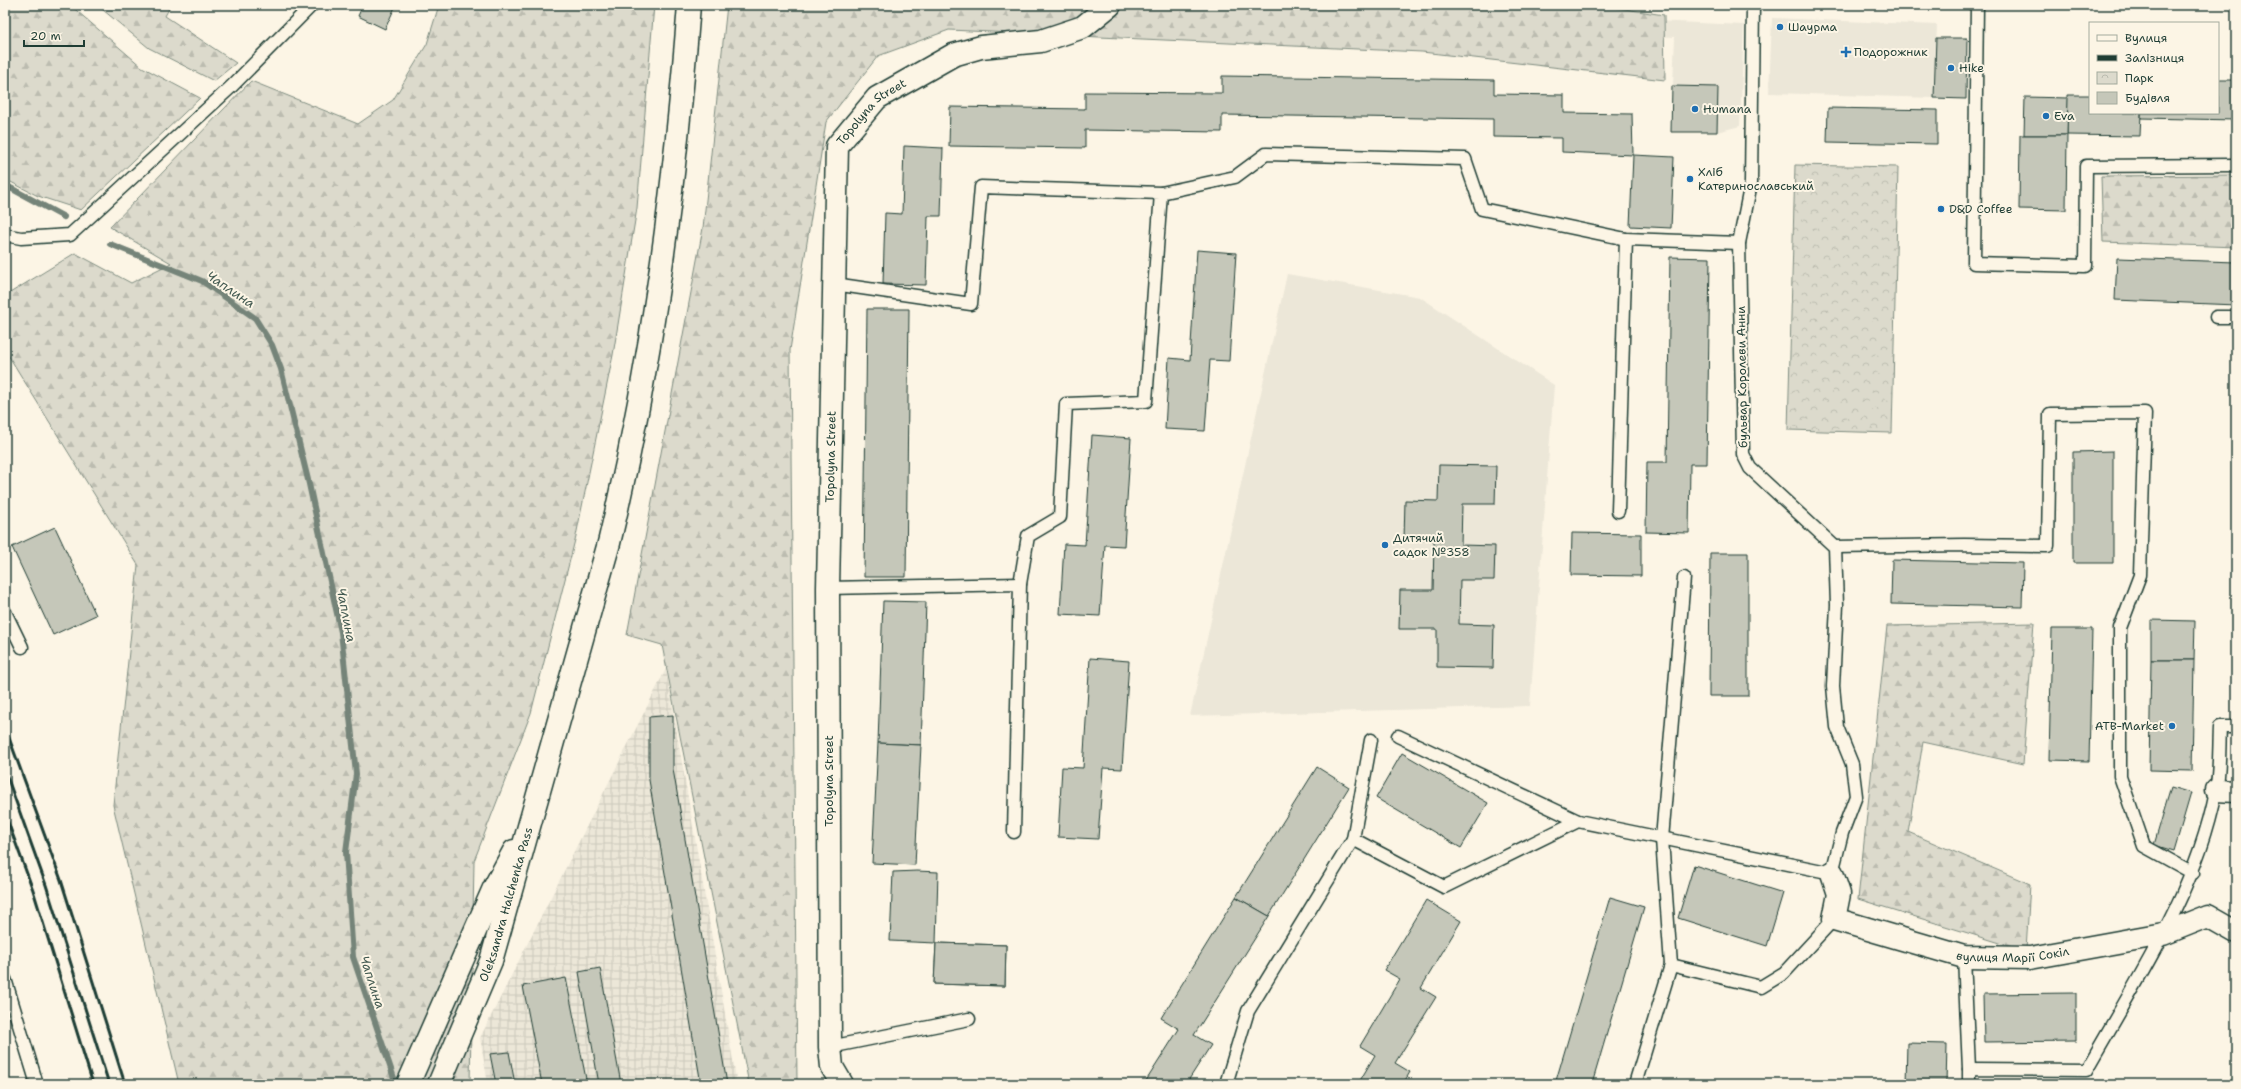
<svg xmlns="http://www.w3.org/2000/svg" width="2241" height="1089" font-family="'Shantell Sans',sans-serif">
<style>
.built{fill:#ece7d8}
.industrial{fill:url(#industrial-grid)}
.forest{fill:url(#forest-firs);stroke:#7e8c80}
.park{fill:url(#park-crowns);stroke:#7e8c80}
.lines{fill:none;stroke-linecap:round;stroke-linejoin:round}
.stream{stroke:#758479;stroke-width:6}
.building{fill:#c5c7b9;stroke:#1f3d34}
.lane-casing{stroke:#1f3d34;stroke-width:15}
.street-casing{stroke:#1f3d34;stroke-width:25}
.secondary-casing{stroke:#1f3d34;stroke-width:25}
.lane{stroke:#fcf5e5;stroke-width:12}
.street{stroke:#fcf5e5;stroke-width:22}
.secondary{stroke:#fcf5e5;stroke-width:22}
.rail{stroke:#1f3d34;stroke-width:3}
.poi-dot{fill:#1f6fb2;stroke:#fcf5e5;stroke-width:1.5}
.labels{text-anchor:middle;stroke-width:4;stroke-linejoin:round;paint-order:stroke}
.poi-label{font-size:12px;fill:#1f3d34;stroke:#fcf5e5;text-anchor:start}
.street-label{font-size:12px;fill:#1f3d34;stroke:#fcf5e5}
.water-label{font-size:13px;font-style:italic;fill:#435a51;stroke:#fcf5e5}
</style>
<defs>
<pattern id="industrial-grid" width="8" height="8" patternUnits="userSpaceOnUse"><rect width="8" height="8" fill="#ece7d8"/><path d="M0 4h8M4 0v8" fill="none" stroke="#cac7ba"/></pattern>
<pattern id="forest-firs" width="22" height="20" patternUnits="userSpaceOnUse"><rect width="22" height="20" fill="#dcdacc"/><path d="M5 1l3.5 6h-7zM16 11l3.5 6h-7z" fill="#bcbcb0"/></pattern>
<pattern id="park-crowns" width="20" height="18" patternUnits="userSpaceOnUse"><rect width="20" height="18" fill="#dcdacc"/><path d="M2 6a3 3 0 1 1 6 0M12 15a3 3 0 1 1 6 0" fill="none" stroke="#bcbcb0"/></pattern>
</defs>
<rect width="100%" height="100%" fill="#fcf5e5"/>
<filter id="ink" filterUnits="userSpaceOnUse"><feTurbulence type="fractalNoise" baseFrequency=".025" numOctaves="2"/><feDisplacementMap in="SourceGraphic" scale="8" xChannelSelector="R" yChannelSelector="G"/><feConvolveMatrix kernelMatrix="1 2 1 2 8 2 1 2 1" color-interpolation-filters="sRGB"/></filter>
<g filter="url(#ink)">
<!-- built -->
<g class="built">
<polygon points="1772,18 1937,25 1934,98 1769,93"/>
<polygon points="1653,21 1744,25 1740,126 1717,132 1671,132 1675,37 1652,36"/>
<polygon points="1287,274 1420,297 1554,385 1530,706 1190,716"/>
</g>
<!-- industrial -->
<polygon class="industrial" points="666,669 737,1084 488,1084 480,1038"/>
<!-- forest -->
<g class="forest">
<polygon points="5,5 70,5 142,67 200,98 81,210 38,196 5,179"/>
<polygon points="97,5 171,5 165,16 236,63 214,81 149,48"/>
<polygon points="439,5 654,5 637,208 613,355 576,536 531,713 474,861 470,1084 179,1084 113,805 138,565 5,350 5,296 75,253 131,283 171,263 110,227 251,81 358,124 393,100 427,44"/>
<polygon points="727,5 1598,5 1664,15 1665,80 1422,52 949,30 878,56 826,122 790,350 797,1084 749,1084 662,645 627,635 703,228"/>
<polygon points="2236,175 2236,247 2103,242 2101,176"/>
<polygon points="2034,623 2023,764 1923,742 1908,832 2030,884 2026,951 1858,899 1887,626"/>
</g>
<!-- park -->
<polygon class="park" points="1795,165 1898,167 1892,433 1788,430"/>
<g class="lines">
<!-- stream -->
<g class="stream">
<polyline points="5,185 64,217"/>
<polyline points="110,244 202,281 255,318 272,345 281,369 309,484 341,632 356,774 346,852 353,957 396,1084"/>
</g>
</g>
<!-- building -->
<g class="building">
<polygon points="363,5 396,5 385,29 358,16"/>
<polygon points="1936,38 1967,38 1966,99 1934,98"/>
<polygon points="1222,76 1494,80 1494,94 1564,95 1564,113 1632,114 1633,155 1562,152 1562,138 1493,137 1493,119 1222,115 1222,132 1085,130 1085,148 949,146 950,107 1085,109 1085,92 1222,93"/>
<polygon points="2218,80 2236,80 2236,120 2141,118 2141,113 2218,113"/>
<polygon points="1672,86 1718,87 1717,132 1671,132"/>
<polygon points="2067,95 2090,95 2090,113 2141,113 2140,136 2067,135"/>
<polygon points="2025,97 2068,98 2067,135 2024,135"/>
<polygon points="1828,108 1937,110 1937,144 1827,142"/>
<polygon points="2020,135 2067,135 2066,210 2019,209"/>
<polygon points="904,146 943,148 941,216 928,216 926,285 883,284 885,213 902,214"/>
<polygon points="1633,155 1674,157 1671,228 1630,226"/>
<polygon points="1197,250 1236,253 1229,361 1210,360 1205,431 1165,429 1169,358 1190,360"/>
<polygon points="1670,257 1710,258 1707,464 1690,464 1689,533 1646,532 1647,462 1667,462"/>
<polygon points="2117,258 2236,262 2236,305 2115,300"/>
<polygon points="867,309 909,309 906,577 864,577"/>
<polygon points="1092,435 1131,438 1124,546 1105,545 1100,616 1060,614 1064,544 1085,545"/>
<polygon points="2113,451 2113,563 2073,563 2073,452"/>
<polygon points="1439,465 1496,466 1495,504 1462,504 1461,545 1495,546 1494,580 1460,580 1459,624 1494,625 1493,668 1437,667 1437,629 1399,629 1400,590 1433,590 1434,540 1404,540 1405,500 1438,501"/>
<polygon points="55,527 96,615 53,635 12,547"/>
<polygon points="1572,533 1641,534 1641,576 1571,575"/>
<polygon points="1710,553 1748,553 1748,696 1709,696"/>
<polygon points="1892,560 2023,563 2022,607 1891,604"/>
<polygon points="883,601 926,602 921,745 878,743"/>
<polygon points="2151,620 2195,621 2194,660 2151,660"/>
<polygon points="2052,629 2092,629 2089,761 2049,760"/>
<polygon points="1090,658 1129,661 1122,769 1103,768 1098,839 1058,837 1062,767 1083,768"/>
<polygon points="2151,660 2194,660 2192,771 2149,770"/>
<polygon points="673,715 673,769 727,1084 701,1084 649,780 649,717"/>
<polygon points="878,743 921,745 915,865 872,863"/>
<polygon points="1402,753 1488,803 1461,848 1376,798"/>
<polygon points="1317,767 1349,787 1269,916 1236,897"/>
<polygon points="2171,787 2191,793 2174,851 2154,845"/>
<polygon points="1694,865 1783,893 1767,946 1678,918"/>
<polygon points="917,871 938,872 936,943 890,941 893,872"/>
<polygon points="1236,897 1269,916 1194,1035 1211,1045 1186,1084 1144,1084 1179,1029 1161,1018"/>
<polygon points="1610,897 1644,907 1592,1084 1555,1084"/>
<polygon points="1426,900 1461,921 1421,988 1436,997 1395,1063 1410,1072 1403,1084 1358,1084 1375,1055 1360,1046 1400,979 1384,970"/>
<polygon points="936,943 1006,945 1005,986 934,984"/>
<polygon points="936,943 1006,945 1005,986 934,984"/>
<polygon points="600,968 621,1084 599,1084 579,972"/>
<polygon points="566,978 587,1084 542,1084 523,986"/>
<polygon points="2076,993 2076,1041 1984,1042 1983,994"/>
<polygon points="1907,1043 1947,1044 1946,1084 1906,1084"/>
<polygon points="509,1052 515,1084 496,1084 490,1054"/>
</g>
<g class="lines">
<defs>
<g id="lane">
<polyline points="1977,5 1974,263 2085,266 2086,166 2236,165"/>
<polyline points="1161,193 1235,177 1266,154 1465,159 1482,209 1626,239 1739,243"/>
<polyline points="5,235 21,238 70,235 231,87 312,5"/>
<polyline points="834,284 971,304 981,187 1161,193 1146,401 1066,404 1060,517 1028,536 1020,584"/>
<polyline points="2216,317 2236,317"/>
<polyline points="1618,511 1626,239"/>
<polyline points="1835,547 1964,545 2048,546 2050,414 2145,413 2140,575 2120,628 2120,776 2144,846 2193,873"/>
<polyline points="828,588 1020,584 1014,832"/>
<polyline points="5,612 22,647"/>
<polyline points="1398,736 1578,821"/>
<polyline points="1353,839 1371,740"/>
<polyline points="1964,957 1969,1069"/>
<polyline points="1671,965 1662,839 1684,578"/>
<polyline points="5,979 37,1084"/>
<polyline points="830,1047 969,1019"/>
<polyline points="1226,1084 1248,1011 1353,839 1444,887 1578,821 1832,873 1842,833 1856,796 1852,764 1837,727 1833,686 1837,605 1835,547 1750,468 1743,454 1739,243 1751,183 1753,5"/>
<polyline points="1635,1084 1671,965 1761,987 1784,973 1834,919"/>
<path d="M 1969,1084 L 1969,1069 L 2086,1070 C 2136,981 2196,893 2216,791 C 2220,771 2219,748 2220,727 L 2236,727"/>
</g>
<g id="street">
<polyline points="2217,790 2236,791"/>
<path id="s1" d="M 1832,873 L 1839,894 L 1834,919 L 1964,957 L 2030,958 L 2163,934 L 2208,916 L 2236,932"/>
<path id="s2" d="M 842,1084 L 832,1067 L 830,1047 L 828,588 L 837,146 L 877,98 L 953,55 L 981,47 L 1041,41 L 1083,27 L 1110,5"/>
</g>
<g id="secondary">
<polyline points="408,1084 494,888 514,851"/>
<path id="s3" d="M 439,1084 L 491,961 L 609,543 C 652,365 675,187 689,5"/>
</g>
</defs>
<!-- lane casing -->
<use href="#lane" class="lane-casing"/>
<!-- street casing -->
<use href="#street" class="street-casing"/>
<!-- secondary casing -->
<use href="#secondary" class="secondary-casing"/>
<!-- lane -->
<use href="#lane" class="lane"/>
<!-- street -->
<use href="#street" class="street"/>
<!-- secondary -->
<use href="#secondary" class="secondary"/>
<!-- rail -->
<g class="rail">
<polyline points="5,727 61,880 125,1084"/>
<polyline points="5,771 46,885 109,1084"/>
<polyline points="5,814 33,890 93,1084"/>
</g>
</g>
</g>
<!-- markers -->
<g class="poi-dot">
<circle cx="1780" cy="27" r="4"/>
<path d="M1844 46h4v4h4v4h-4v4h-4v-4h-4v-4h4z"/>
<circle cx="1951" cy="68" r="4"/>
<circle cx="1695" cy="109" r="4"/>
<circle cx="2046" cy="116" r="4"/>
<circle cx="1690" cy="179" r="4"/>
<circle cx="1941" cy="209" r="4"/>
<circle cx="1385" cy="545" r="4"/>
<circle cx="2172" cy="726" r="4"/>
</g>
<g class="labels">
<!-- poi labels -->
<g class="poi-label">
<text x="1788" y="31">Шаурма</text>
<text x="1854" y="56">Подорожник</text>
<text x="1959" y="72">Hike</text>
<text x="1703" y="113">Humana</text>
<text x="2054" y="120">Eva</text>
<text x="1698" y="176">Хліб<tspan x="1698" dy="14">Катеринославський</tspan></text>
<text x="1949" y="213">D&amp;D Coffee</text>
<text x="1393" y="542">Дитячий<tspan x="1393" dy="14">садок №358</tspan></text>
<text x="2164" y="730" text-anchor="end">ATB-Market</text>
</g>
<!-- street labels -->
<g class="street-label">
<text dy="4" stroke="none"><textPath href="#s2" startOffset="990">Topolyna Street</textPath></text>
<text transform="translate(1742 377) rotate(-91)" y="4">бульвар Королеви Анни</text>
<text dy="4" stroke="none"><textPath href="#s2" startOffset="630">Topolyna Street</textPath></text>
<text transform="translate(829 781) rotate(-90)" y="4">Topolyna Street</text>
<text dy="4" stroke="none"><textPath href="#s3" startOffset="192">Oleksandra Halchenka Pass</textPath></text>
<text dy="4" stroke="none"><textPath href="#s1" startOffset="232">вулиця Марії Сокіл</textPath></text>
</g>
<!-- water labels -->
<g class="water-label">
<text transform="translate(231 289) rotate(34)" y="5">Чаплина</text>
<text transform="translate(347 615) rotate(79)" y="5">Чаплина</text>
<text transform="translate(373 982) rotate(72)" y="5">Чаплина</text>
</g>
</g>
<!-- margin -->
<rect width="2241" height="1089" fill="none" stroke="#fcf5e5" stroke-width="20"/>
<rect x="10" y="10" width="2221" height="1069" fill="none" stroke="#1f3d34" stroke-width="1.5" filter="url(#ink)"/>
<!-- legend -->
<rect x="2089" y="22" width="130" height="92" fill="#fcf5e5" stroke="#a4ab9e"/>
<rect x="2097" y="35" width="20" height="6" fill="#fcf5e5" stroke="#a4ab9e"/>
<text x="2125" y="42" font-size="12" fill="#1f3d34">Вулиця</text>
<rect x="2097" y="55" width="20" height="6" fill="#1f3d34" stroke="#a4ab9e"/>
<text x="2125" y="62" font-size="12" fill="#1f3d34">Залізниця</text>
<rect x="2097" y="72" width="20" height="12" fill="url(#park-crowns)" stroke="#a4ab9e"/>
<text x="2125" y="82" font-size="12" fill="#1f3d34">Парк</text>
<rect x="2097" y="92" width="20" height="12" fill="#c5c7b9" stroke="#a4ab9e"/>
<text x="2125" y="102" font-size="12" fill="#1f3d34">Будівля</text>
<!-- scale -->
<path d="M24 40v6h60v-6" fill="none" stroke="#1f3d34" stroke-width="2"/>
<text x="30" y="40" font-size="12" fill="#1f3d34" stroke="#fcf5e5" stroke-width="3" paint-order="stroke">20 m</text>
</svg>
